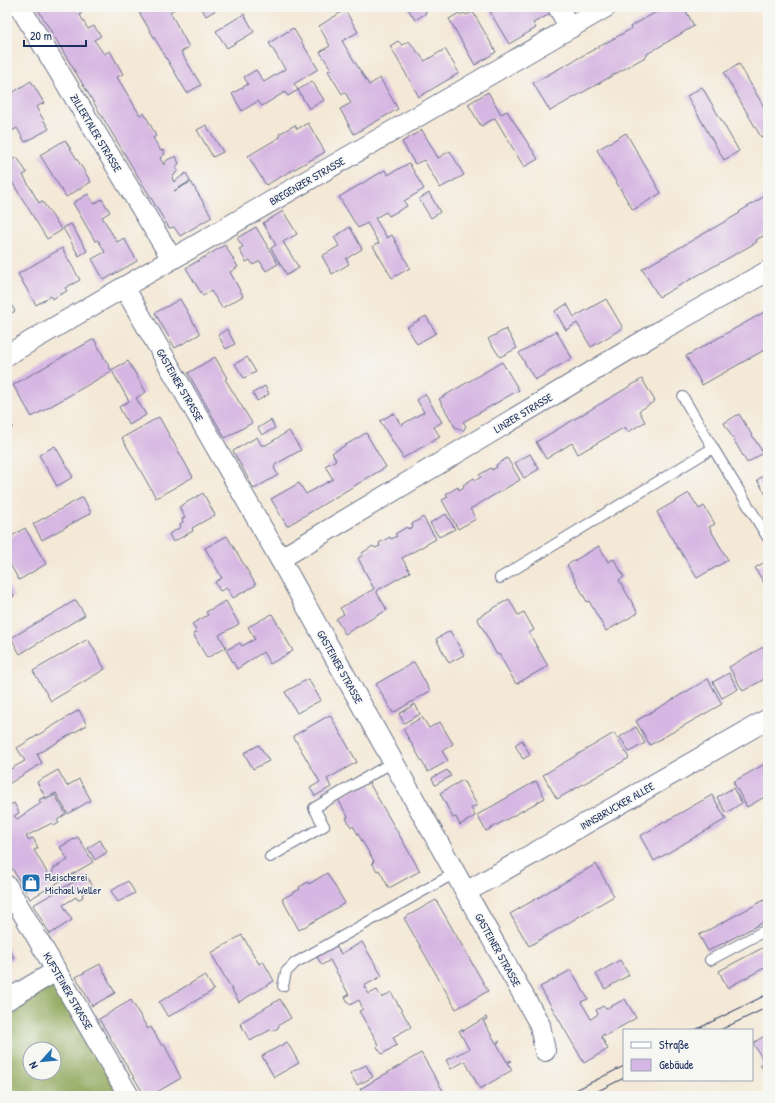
<svg xmlns="http://www.w3.org/2000/svg" width="775" height="1103" font-family="'Patrick Hand',sans-serif">
<style>
.forest{fill:#8ba557;stroke:#536a5a;fill-rule:evenodd}
.building{fill:#d6b6e2}
.lines{fill:none;stroke-linecap:round;stroke-linejoin:round}
.lane-casing{stroke:#677088;stroke-width:12}
.street-casing{stroke:#677088;stroke-width:22}
.lane{stroke:#fff;stroke-width:10}
.street{stroke:#fff;stroke-width:20}
.tram{stroke:#1b2f5e;stroke-width:1}
.labels{text-anchor:middle;stroke-width:3;stroke-linejoin:round;paint-order:stroke}
.street-label{font-size:11px;fill:#1b2f5e;stroke:#f6f6f2}
.poi-label{font-size:11px;fill:#1b2f5e;stroke:#f6f6f2;text-anchor:start}
</style>
<rect width="100%" height="100%" fill="#f6f6f2"/>
<filter id="ink" filterUnits="userSpaceOnUse"><feTurbulence type="fractalNoise" baseFrequency=".025" numOctaves="2"/><feDisplacementMap in="SourceGraphic" scale="8" xChannelSelector="R" yChannelSelector="G"/><feConvolveMatrix kernelMatrix="1 2 1 2 8 2 1 2 1" color-interpolation-filters="sRGB"/></filter>
<filter id="wash" filterUnits="userSpaceOnUse"><feTurbulence type="fractalNoise" baseFrequency=".012" numOctaves="4" result="noise"/><feDisplacementMap in="SourceGraphic" scale="16" xChannelSelector="R" yChannelSelector="G"/><feGaussianBlur stdDeviation="0.9" result="paint"/><feColorMatrix in="noise" values="0 0 0 0 0 0 0 0 0 0 0 0 0 0 0 0 0 1.4 0 .05"/><feComposite in="paint" operator="in"/></filter>
<g filter="url(#wash)">
<rect width="100%" height="100%" fill="#f4e8d6"/>
<!-- forest -->
<path class="forest" d="M 53,979 L 121,1096 L 7,1096 L 7,1006 ZM 30,1049 L 54,1049 L 54,1073 L 30,1073 Z"/>
<g id="blocks">
<!-- building -->
<g class="building">
<polygon points="39,7 79,7 82,13 80,15 88,29 94,26 101,36 94,40 104,54 110,51 123,74 117,77 140,115 144,113 150,124 156,136 153,138 161,151 163,150 165,154 160,158 164,165 167,160 176,156 179,164 175,167 178,170 172,178 174,182 186,173 190,181 174,191 191,182 212,217 180,236 174,227 169,228 37,8"/>
<polygon points="136,7 178,7 170,12 189,47 181,52 201,85 187,93"/>
<polygon points="201,7 221,7 206,16"/>
<polygon points="407,7 427,7 425,14 415,20"/>
<polygon points="498,7 551,7 554,12 533,23 536,28 509,44 490,12"/>
<polygon points="665,7 684,7 694,26 647,54 647,56 550,111 533,83 631,29 630,27"/>
<polygon points="345,10 358,32 342,41 369,85 380,78 398,109 354,134 340,109 351,103 345,92 342,94 328,71 331,69 320,52 330,46 319,26"/>
<polygon points="473,12 496,52 475,65 449,19 459,13 461,15 464,13 466,15"/>
<polygon points="244,14 254,32 227,48 216,31"/>
<polygon points="293,28 318,69 294,84 298,90 312,81 324,100 309,109 298,90 288,96 285,92 262,106 258,101 242,111 232,94 248,84 244,77 256,70 264,82 285,69 269,43"/>
<polygon points="398,41 402,45 409,41 425,61 445,49 459,73 419,97 390,46"/>
<polygon points="739,64 768,114 768,133 761,137 724,73"/>
<polygon points="31,81 44,103 36,107 49,129 25,142 17,128 12,131 7,122 7,96"/>
<polygon points="702,87 739,151 724,160 687,96"/>
<polygon points="488,92 501,114 507,111 538,159 524,167 495,118 481,126 468,104"/>
<polygon points="308,123 325,152 266,185 248,156 280,137 279,134 295,125 297,129"/>
<polygon points="206,125 223,152 213,157 197,130"/>
<polygon points="422,130 438,158 450,151 464,175 440,188 424,160 415,164 402,142"/>
<polygon points="626,133 661,193 633,210 597,150"/>
<polygon points="65,140 91,182 66,197 40,155"/>
<polygon points="17,157 27,173 23,175 39,203 42,201 62,230 47,239 9,177 7,178 7,163"/>
<polygon points="409,163 424,189 404,201 407,206 389,216 386,212 375,218 387,238 392,235 410,268 392,278 373,246 379,243 367,223 358,228 339,197 385,170 388,175"/>
<polygon points="429,193 440,212 431,218 419,199"/>
<polygon points="88,194 94,204 102,199 110,212 102,217 117,242 124,238 137,261 104,280 92,259 105,252 98,240 95,241 73,203"/>
<polygon points="768,194 768,233 756,240 757,242 659,297 642,269 740,213 739,212"/>
<polygon points="283,211 297,234 283,242 299,268 287,275 271,248 276,245 263,223"/>
<polygon points="71,224 87,251 79,256 63,228"/>
<polygon points="256,227 278,264 266,271 260,261 253,265 250,260 246,262 239,249 243,247 237,238"/>
<polygon points="350,227 362,249 346,259 349,264 332,274 322,256 339,246 334,237"/>
<polygon points="225,245 238,267 230,272 243,296 222,308 211,291 203,296 186,268"/>
<polygon points="62,248 80,280 65,288 67,291 52,299 51,296 36,305 18,274"/>
<polygon points="7,298 15,311 7,316"/>
<polygon points="180,299 200,334 175,348 155,313"/>
<polygon points="606,299 623,328 591,347 577,323 566,330 555,311 567,304 574,317"/>
<polygon points="768,310 768,348 702,385 686,356"/>
<polygon points="426,316 436,333 417,344 407,327"/>
<polygon points="227,329 235,344 226,349 218,335"/>
<polygon points="506,329 517,348 500,357 488,339"/>
<polygon points="556,331 572,358 535,380 519,353"/>
<polygon points="94,339 111,370 128,361 146,392 136,398 146,415 129,425 119,407 129,401 112,371 32,417 13,385"/>
<polygon points="215,357 227,378 225,379 252,423 225,438 188,373"/>
<polygon points="247,357 256,372 244,378 235,364"/>
<polygon points="502,362 519,390 463,422 466,426 463,431 455,427 439,399"/>
<polygon points="642,379 655,401 639,411 645,422 628,432 625,427 578,454 572,443 546,459 536,442"/>
<polygon points="265,386 269,394 257,401 253,393"/>
<polygon points="425,394 442,422 434,427 440,437 403,458 380,421 394,413 401,425 424,412 417,400"/>
<polygon points="739,414 763,453 747,463 724,423"/>
<polygon points="7,417 13,427 7,431"/>
<polygon points="159,417 193,477 156,498 122,438"/>
<polygon points="271,420 275,428 262,435 258,428"/>
<polygon points="289,431 301,450 276,464 274,468 278,475 254,489 233,451 257,437 261,445 266,445"/>
<polygon points="366,433 386,467 287,526 271,499 299,483 306,494 333,479 325,466 336,460 332,453"/>
<polygon points="55,446 73,477 57,486 39,455"/>
<polygon points="530,454 539,469 524,478 515,463"/>
<polygon points="507,458 520,480 470,509 476,519 458,529 442,500 448,497 446,494 458,487 459,490 464,487 463,485 474,478 476,480 481,477 479,475 491,468 492,470 497,467 496,465"/>
<polygon points="768,473 768,498 757,480"/>
<polygon points="203,493 215,515 192,528 193,531 173,542 169,534 181,527 180,524 183,522 182,519 185,517 179,507"/>
<polygon points="689,493 699,509 704,506 715,524 709,527 728,560 697,578 679,549 678,549 657,512"/>
<polygon points="83,497 91,513 42,540 33,524"/>
<polygon points="446,514 455,529 439,537 430,523"/>
<polygon points="423,517 436,539 402,558 410,572 376,591 387,610 345,634 336,619 344,614 340,608 374,589 358,558 363,555 362,553 373,546 375,548 380,546 379,543 390,537 391,539 397,536 395,534 407,527 408,529 413,527 412,524"/>
<polygon points="25,528 46,564 19,580 7,559 7,539"/>
<polygon points="227,536 256,585 233,598 227,588 220,591 215,582 222,578 205,548"/>
<polygon points="599,546 608,562 614,559 624,577 619,580 638,613 606,631 589,601 587,602 567,565"/>
<polygon points="768,560 768,590 755,568"/>
<polygon points="7,583 14,596 7,601"/>
<polygon points="509,599 518,615 524,612 534,630 529,633 548,666 516,684 499,654 497,655 477,618"/>
<polygon points="76,600 85,615 20,654 11,638"/>
<polygon points="226,601 239,624 219,635 226,647 207,658 193,634 197,632 192,624 208,615 206,612"/>
<polygon points="272,614 293,651 270,664 263,652 237,669 226,650 240,643 242,646 255,639 248,627"/>
<polygon points="450,631 464,655 449,663 436,639"/>
<polygon points="88,639 105,669 51,701 33,671"/>
<polygon points="768,644 768,677 743,691 729,667"/>
<polygon points="414,662 430,691 393,713 376,684"/>
<polygon points="729,673 738,689 722,698 713,682"/>
<polygon points="308,679 321,700 297,713 285,692"/>
<polygon points="708,679 722,704 650,745 636,721"/>
<polygon points="415,704 420,714 404,723 399,714"/>
<polygon points="79,710 87,725 37,754 42,763 7,785 7,771 25,761 17,748"/>
<polygon points="330,715 357,762 327,779 331,787 315,796 310,788 320,782 293,736"/>
<polygon points="422,717 429,728 440,722 453,744 442,751 448,761 428,772 403,729"/>
<polygon points="636,727 645,743 629,752 620,737"/>
<polygon points="614,733 629,758 557,799 543,775"/>
<polygon points="522,740 530,755 523,759 515,745"/>
<polygon points="259,745 269,761 253,769 244,753"/>
<polygon points="768,762 768,795 747,807 733,782"/>
<polygon points="58,770 67,786 79,779 91,800 68,814 56,793 46,798 37,782"/>
<polygon points="447,770 451,776 435,785 432,778"/>
<polygon points="463,780 477,805 471,808 475,816 460,825 456,817 453,818 440,793"/>
<polygon points="368,781 420,871 389,888 379,870 377,871 372,863 374,861 353,826 351,827 346,818 348,817 338,799"/>
<polygon points="536,781 545,798 486,831 477,815"/>
<polygon points="733,788 742,803 726,813 717,797"/>
<polygon points="55,795 66,814 57,820 59,823 54,826 52,823 26,836 28,840 33,838 38,848 34,850 49,876 52,873 54,868 68,860 60,847 78,837 93,862 30,899 7,860 7,804 8,806 14,803 19,813 14,816 17,819 41,803 39,800 44,797 46,800"/>
<polygon points="712,795 726,819 654,861 640,836"/>
<polygon points="100,840 107,852 95,860 88,848"/>
<polygon points="596,864 614,896 529,946 510,914"/>
<polygon points="327,873 345,903 299,930 282,899 300,889 299,887 308,882 309,884"/>
<polygon points="86,875 93,887 82,894 83,897 78,900 76,897 63,905 72,920 50,934 33,905"/>
<polygon points="128,881 135,893 118,902 111,891"/>
<polygon points="768,898 768,920 708,951 699,935"/>
<polygon points="436,900 488,991 456,1009 404,918"/>
<polygon points="242,935 259,964 263,961 274,981 239,1002 211,953"/>
<polygon points="362,942 382,976 364,986 369,994 377,990 382,998 391,992 411,1027 393,1037 397,1045 382,1054 377,1047 379,1045 359,1011 363,1009 359,1000 350,1005 345,997 349,995 330,960 322,965 317,957 336,946 341,954"/>
<polygon points="768,945 768,966 727,988 719,971"/>
<polygon points="7,946 14,958 7,962"/>
<polygon points="620,960 629,975 605,989 596,974"/>
<polygon points="100,964 115,993 92,1006 76,977"/>
<polygon points="571,970 588,999 581,1002 591,1019 598,1014 596,1010 603,1006 606,1009 625,999 636,1018 605,1036 604,1034 601,1036 608,1049 584,1063 540,987"/>
<polygon points="205,975 214,990 168,1017 159,1002"/>
<polygon points="280,999 291,1018 279,1025 278,1028 273,1031 270,1030 250,1041 240,1023"/>
<polygon points="131,1000 148,1029 151,1027 162,1046 164,1044 181,1078 150,1096 145,1096 99,1019"/>
<polygon points="486,1017 487,1019 483,1021 496,1043 500,1041 497,1044 507,1062 510,1060 512,1061 508,1063 512,1070 480,1089 465,1061 451,1069 446,1060 469,1049 459,1031 462,1029 463,1031"/>
<polygon points="768,1034 768,1069 765,1071 760,1065 764,1062 753,1043"/>
<polygon points="287,1042 299,1063 274,1077 262,1056"/>
<polygon points="421,1053 446,1096 364,1096 360,1089"/>
<polygon points="366,1065 373,1077 357,1085 350,1073"/>
</g>
</g>
</g>
<g filter="url(#ink)">
<use href="#blocks" fill-opacity="0" stroke="#677088" stroke-width="1"/>
<g class="lines">
<defs>
<g id="lane">
<polyline points="713,448 768,538"/>
<polyline points="500,578 713,448 683,397"/>
<polyline points="270,857 324,826 314,808 393,762"/>
<polyline points="710,960 768,929"/>
<polyline points="283,986 286,972 295,963 455,873"/>
</g>
<g id="street">
<polyline points="20,7 172,259"/>
<polyline points="558,7 570,28"/>
<polyline points="124,287 280,559 540,1025 545,1051"/>
<polyline points="7,355 606,7"/>
<polyline points="280,559 665,328 768,271"/>
<polyline points="7,886 129,1096"/>
<polyline points="466,892 768,719"/>
<polyline points="7,1000 56,971"/>
</g>
</defs>
<!-- lane casing -->
<use href="#lane" class="lane-casing"/>
<!-- street casing -->
<use href="#street" class="street-casing"/>
<!-- lane -->
<use href="#lane" class="lane"/>
<!-- street -->
<use href="#street" class="street"/>
<!-- tram -->
<g class="tram">
<polyline points="695,1030 768,994"/>
<polyline points="720,1030 768,1007"/>
<polyline points="564,1096 624,1066"/>
<polyline points="588,1096 624,1078"/>
</g>
</g>
</g>
<!-- icons -->
<defs>
<symbol id="shop-square" viewBox="-11 -11 22 22"><rect x="-9" y="-9" width="18" height="18" rx="4" fill="#1f6fb2" stroke="#f6f6f2"/><path d="M-5-2.5h2.3a2.7 3.5 0 0 1 5.4 0H5L5.5 6h-11ZM-1.5-2.5h3a1.5 2.3 0 0 0-3 0Z" fill="#fff"/></symbol>
</defs>
<g fill-rule="evenodd">
<use href="#shop-square" x="20" y="872" width="22" height="22"/>
</g>
<g class="labels">
<!-- street labels -->
<g class="street-label">
<text transform="translate(96 133) rotate(59)" y="4">ZILLERTALER STRASSE</text>
<text transform="translate(307 181) rotate(-30)" y="4">BREGENZER STRASSE</text>
<text transform="translate(180 385) rotate(60)" y="4">GASTEINER STRASSE</text>
<text transform="translate(523 413) rotate(-31)" y="4">LINZER STRASSE</text>
<text transform="translate(340 667) rotate(61)" y="4">GASTEINER STRASSE</text>
<text transform="translate(617 806) rotate(-30)" y="4">INNSBRUCKER ALLEE</text>
<text transform="translate(498 950) rotate(61)" y="4">GASTEINER STRASSE</text>
<text transform="translate(68 991) rotate(60)" y="4">KUFSTEINER STRASSE</text>
</g>
<!-- poi labels -->
<g class="poi-label">
<text x="45" y="881">Fleischerei<tspan x="45" dy="13">Michael Weller</tspan></text>
</g>
</g>
<!-- margin -->
<rect width="775" height="1103" fill="none" stroke="#f6f6f2" stroke-width="24"/>
<!-- legend -->
<rect x="623" y="1029" width="130" height="52" fill="#f6f6f2" stroke="#9ea6b7"/>
<rect x="631" y="1042" width="20" height="6" fill="#ffffff" stroke="#9ea6b7"/>
<text x="659" y="1049" font-size="12" fill="#1b2f5e">Straße</text>
<rect x="631" y="1059" width="20" height="12" fill="#d6b6e2" stroke="#9ea6b7"/>
<text x="659" y="1069" font-size="12" fill="#1b2f5e">Gebäude</text>
<!-- north arrow -->
<g transform="translate(42 1061) rotate(243)"><circle r="19" fill="#f6f6f2" stroke="#9ea6b7"/>
<path d="M0-3L7 15L0 10L-7 15Z" fill="#1f6fb2"/>
<text y="-6" font-size="11" font-weight="bold" text-anchor="middle" fill="#1b2f5e">N</text>
</g>
<!-- scale -->
<path d="M24 40v6h62v-6" fill="none" stroke="#1b2f5e" stroke-width="2"/>
<text x="30" y="40" font-size="12" fill="#1b2f5e" stroke="#f6f6f2" stroke-width="3" paint-order="stroke">20 m</text>
</svg>
